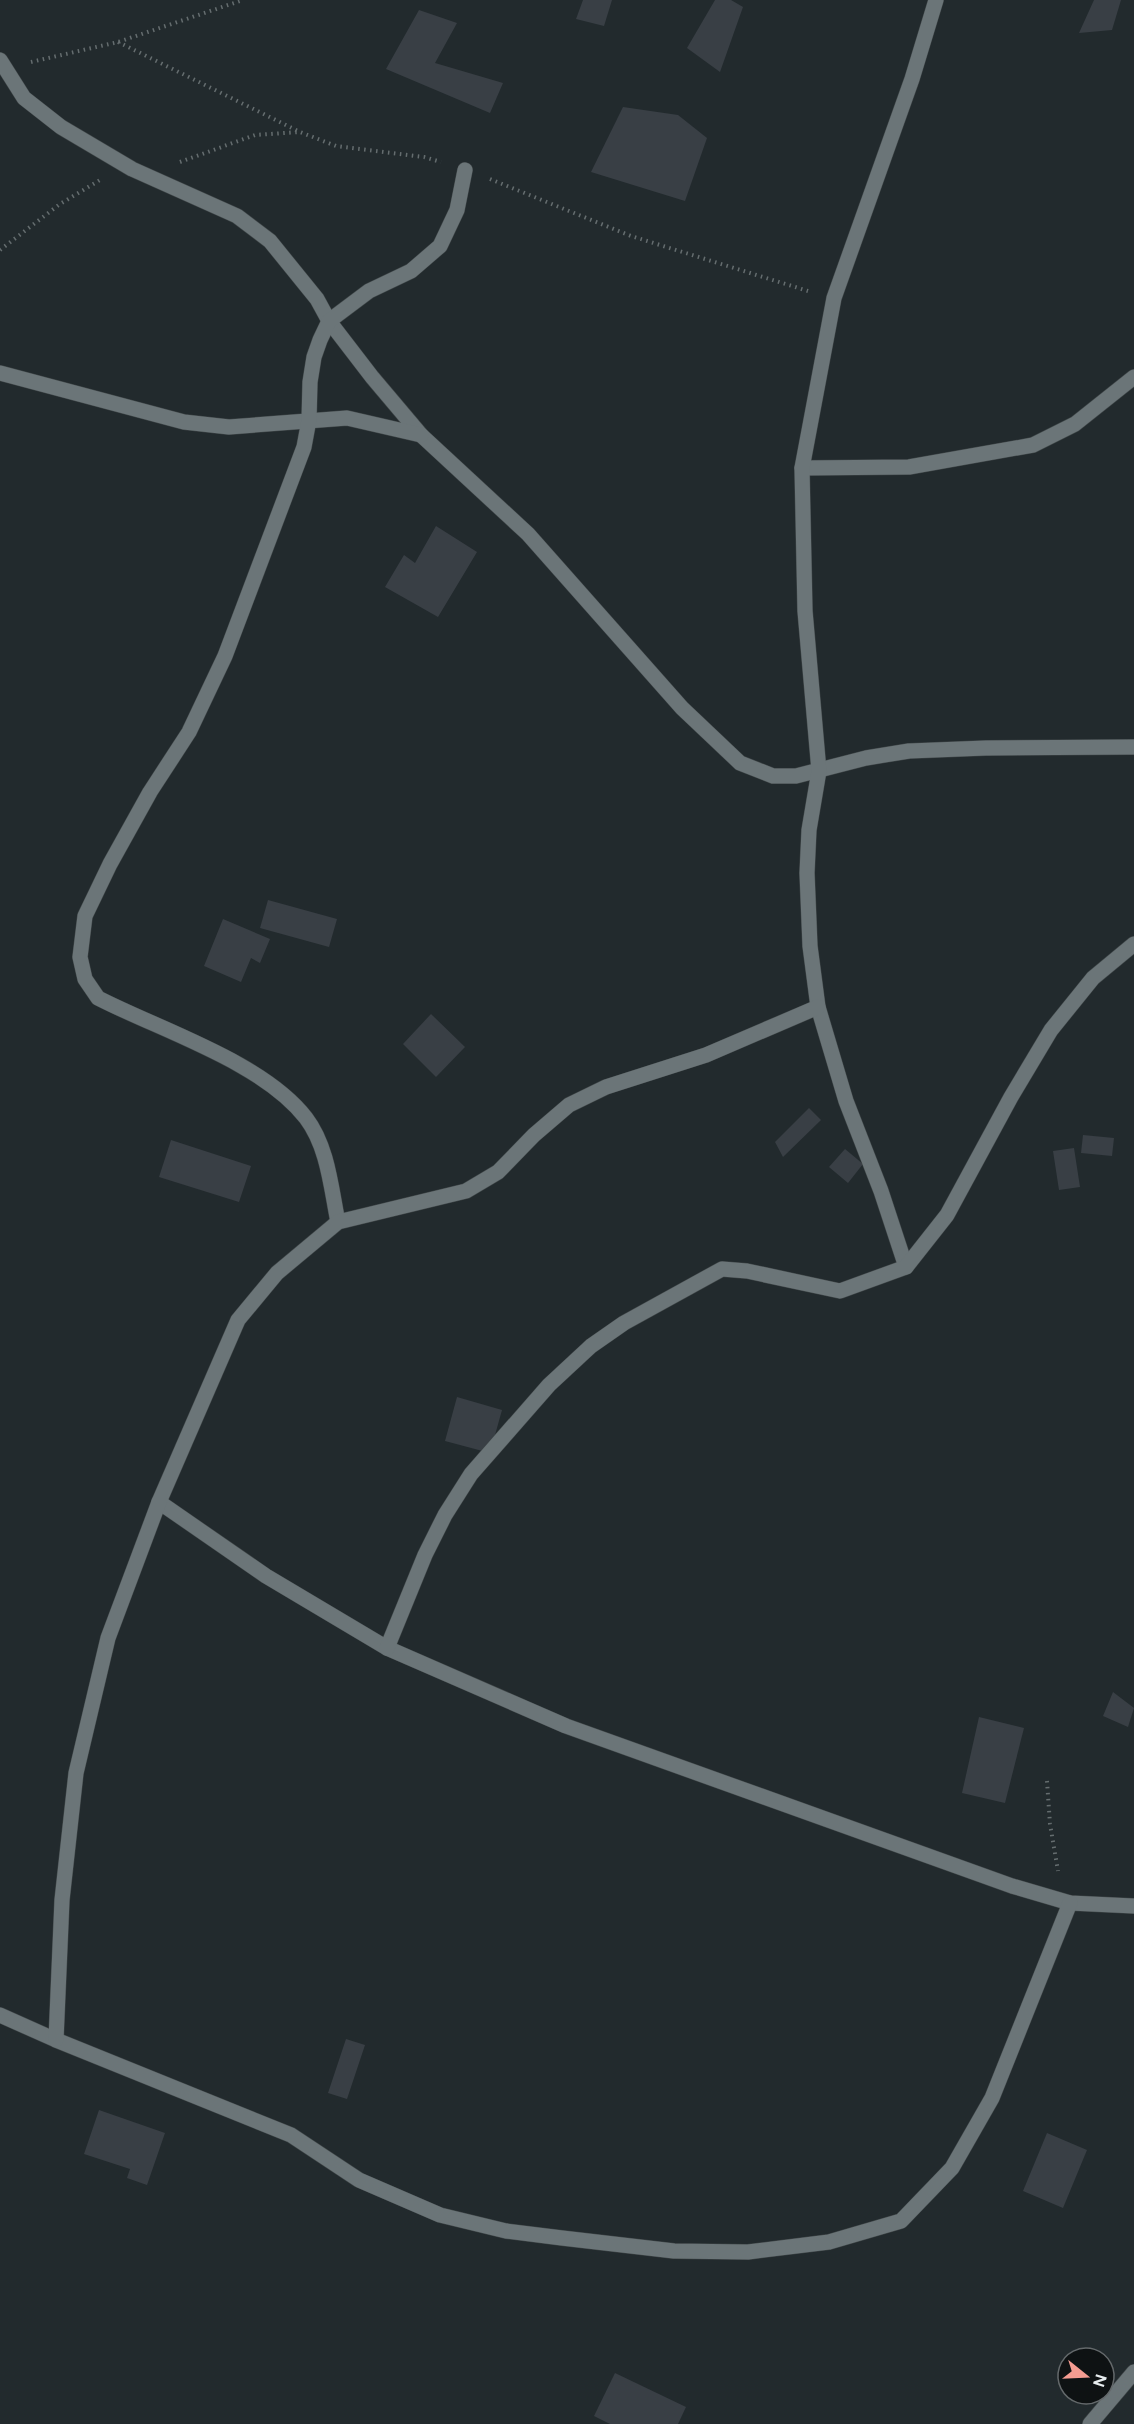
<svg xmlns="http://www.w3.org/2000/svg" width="1134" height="2424" font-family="Figtree,sans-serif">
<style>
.building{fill:#393f45}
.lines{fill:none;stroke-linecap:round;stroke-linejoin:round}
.minor-casing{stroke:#404749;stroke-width:16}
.path{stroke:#656d6f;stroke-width:4;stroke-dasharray:1.5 4.5;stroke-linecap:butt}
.minor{stroke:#6b7578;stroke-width:15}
</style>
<rect width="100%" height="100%" fill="#222a2d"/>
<!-- building -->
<g class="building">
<polygon points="583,0 612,0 604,26 576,19"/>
<polygon points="715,0 731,0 743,7 720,72 687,48"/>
<polygon points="1094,0 1121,0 1112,30 1079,33"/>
<polygon points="419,10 457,23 435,63 503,83 490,113 386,69"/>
<polygon points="623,107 678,115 707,138 685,201 591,172"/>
<polygon points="436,526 477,552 438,617 385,587 404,555 415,563"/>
<polygon points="268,900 337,919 329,947 260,928"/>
<polygon points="223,919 270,939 260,963 251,958 241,982 204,966"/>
<polygon points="431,1014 465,1047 436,1077 403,1044"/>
<polygon points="809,1108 821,1120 783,1157 775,1142"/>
<polygon points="1083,1135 1114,1138 1112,1156 1081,1153"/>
<polygon points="171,1140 251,1166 239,1202 159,1177"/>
<polygon points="1074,1148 1080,1187 1059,1190 1053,1151"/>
<polygon points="845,1149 863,1164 848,1183 829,1167"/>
<polygon points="457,1397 502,1410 490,1453 445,1441"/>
<polygon points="1113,1692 1134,1708 1128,1727 1103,1716"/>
<polygon points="979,1717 1024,1728 1005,1803 962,1793"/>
<polygon points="346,2039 365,2045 347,2099 328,2093"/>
<polygon points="99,2110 165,2133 147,2185 127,2178 130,2169 84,2154"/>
<polygon points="1047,2133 1087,2150 1063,2208 1023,2191"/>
<polygon points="615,2373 686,2407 678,2424 610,2424 594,2416"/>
</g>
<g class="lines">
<defs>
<g id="minor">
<polyline points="0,60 24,98 61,127 132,169 237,216 270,241 317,299 329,321 372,377 421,435 528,534 682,708 740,763 773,776 796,776 866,758 909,751 986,748 1134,747"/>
<polyline points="0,373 184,422 229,427 347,418 421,435"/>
<polyline points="802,468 909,467 1033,445 1075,424 1134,377"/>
<path d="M 338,1222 C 331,1188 328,1147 306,1118 C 263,1062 160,1030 98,998 L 85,979 L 80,957 L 85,916 L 110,864 L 150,792 L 189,732 L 225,656 L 304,447 L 309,420 L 310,382 L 314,357 L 320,340 L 329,321 L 369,291 L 411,271 L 440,246 L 457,210 L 465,170"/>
<polyline points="906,1267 881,1191 846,1101 818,1007 810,946 807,873 809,830 819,771 805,611 802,468 834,298 912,79 936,0"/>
<polyline points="159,1502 266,1576 387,1648 566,1726 1012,1886 1070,1903 1134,1906"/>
<polyline points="387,1648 425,1555 445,1515 471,1474 549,1385 591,1346 624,1323 722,1269 747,1271 840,1291 906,1267 947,1215 1011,1097 1051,1030 1093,978 1134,944"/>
<polyline points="0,2015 56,2040 291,2135 359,2180 440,2215 506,2231 562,2238 674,2251 748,2252 829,2242 901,2221 952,2168 992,2098 1070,1903"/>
<polyline points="56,2040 62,1900 76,1773 108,1638 159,1502 238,1320 277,1273 338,1222 466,1191 498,1172 534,1135 569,1105 606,1087 706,1055 818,1007"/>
<polyline points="1090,2424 1134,2372"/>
</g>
</defs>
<!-- minor casing -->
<use href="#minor" class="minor-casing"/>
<!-- path -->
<g class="path">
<polyline points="118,42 300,132 336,146 424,157 441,162"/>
<polyline points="31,62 118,42 243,0"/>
<polyline points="180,162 255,135 299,132"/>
<polyline points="490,179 631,236 808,291"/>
<polyline points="0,250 60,204 100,180"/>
<polyline points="1047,1781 1050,1824 1058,1871"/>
</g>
<!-- minor -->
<use href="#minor" class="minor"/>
</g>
<!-- north arrow -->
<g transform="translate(1086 2376) rotate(108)"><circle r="28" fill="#0e1213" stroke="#64696b" stroke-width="1.5"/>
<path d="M0-4.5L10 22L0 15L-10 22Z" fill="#f59c91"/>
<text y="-9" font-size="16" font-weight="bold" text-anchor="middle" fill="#e6ecee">N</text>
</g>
</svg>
